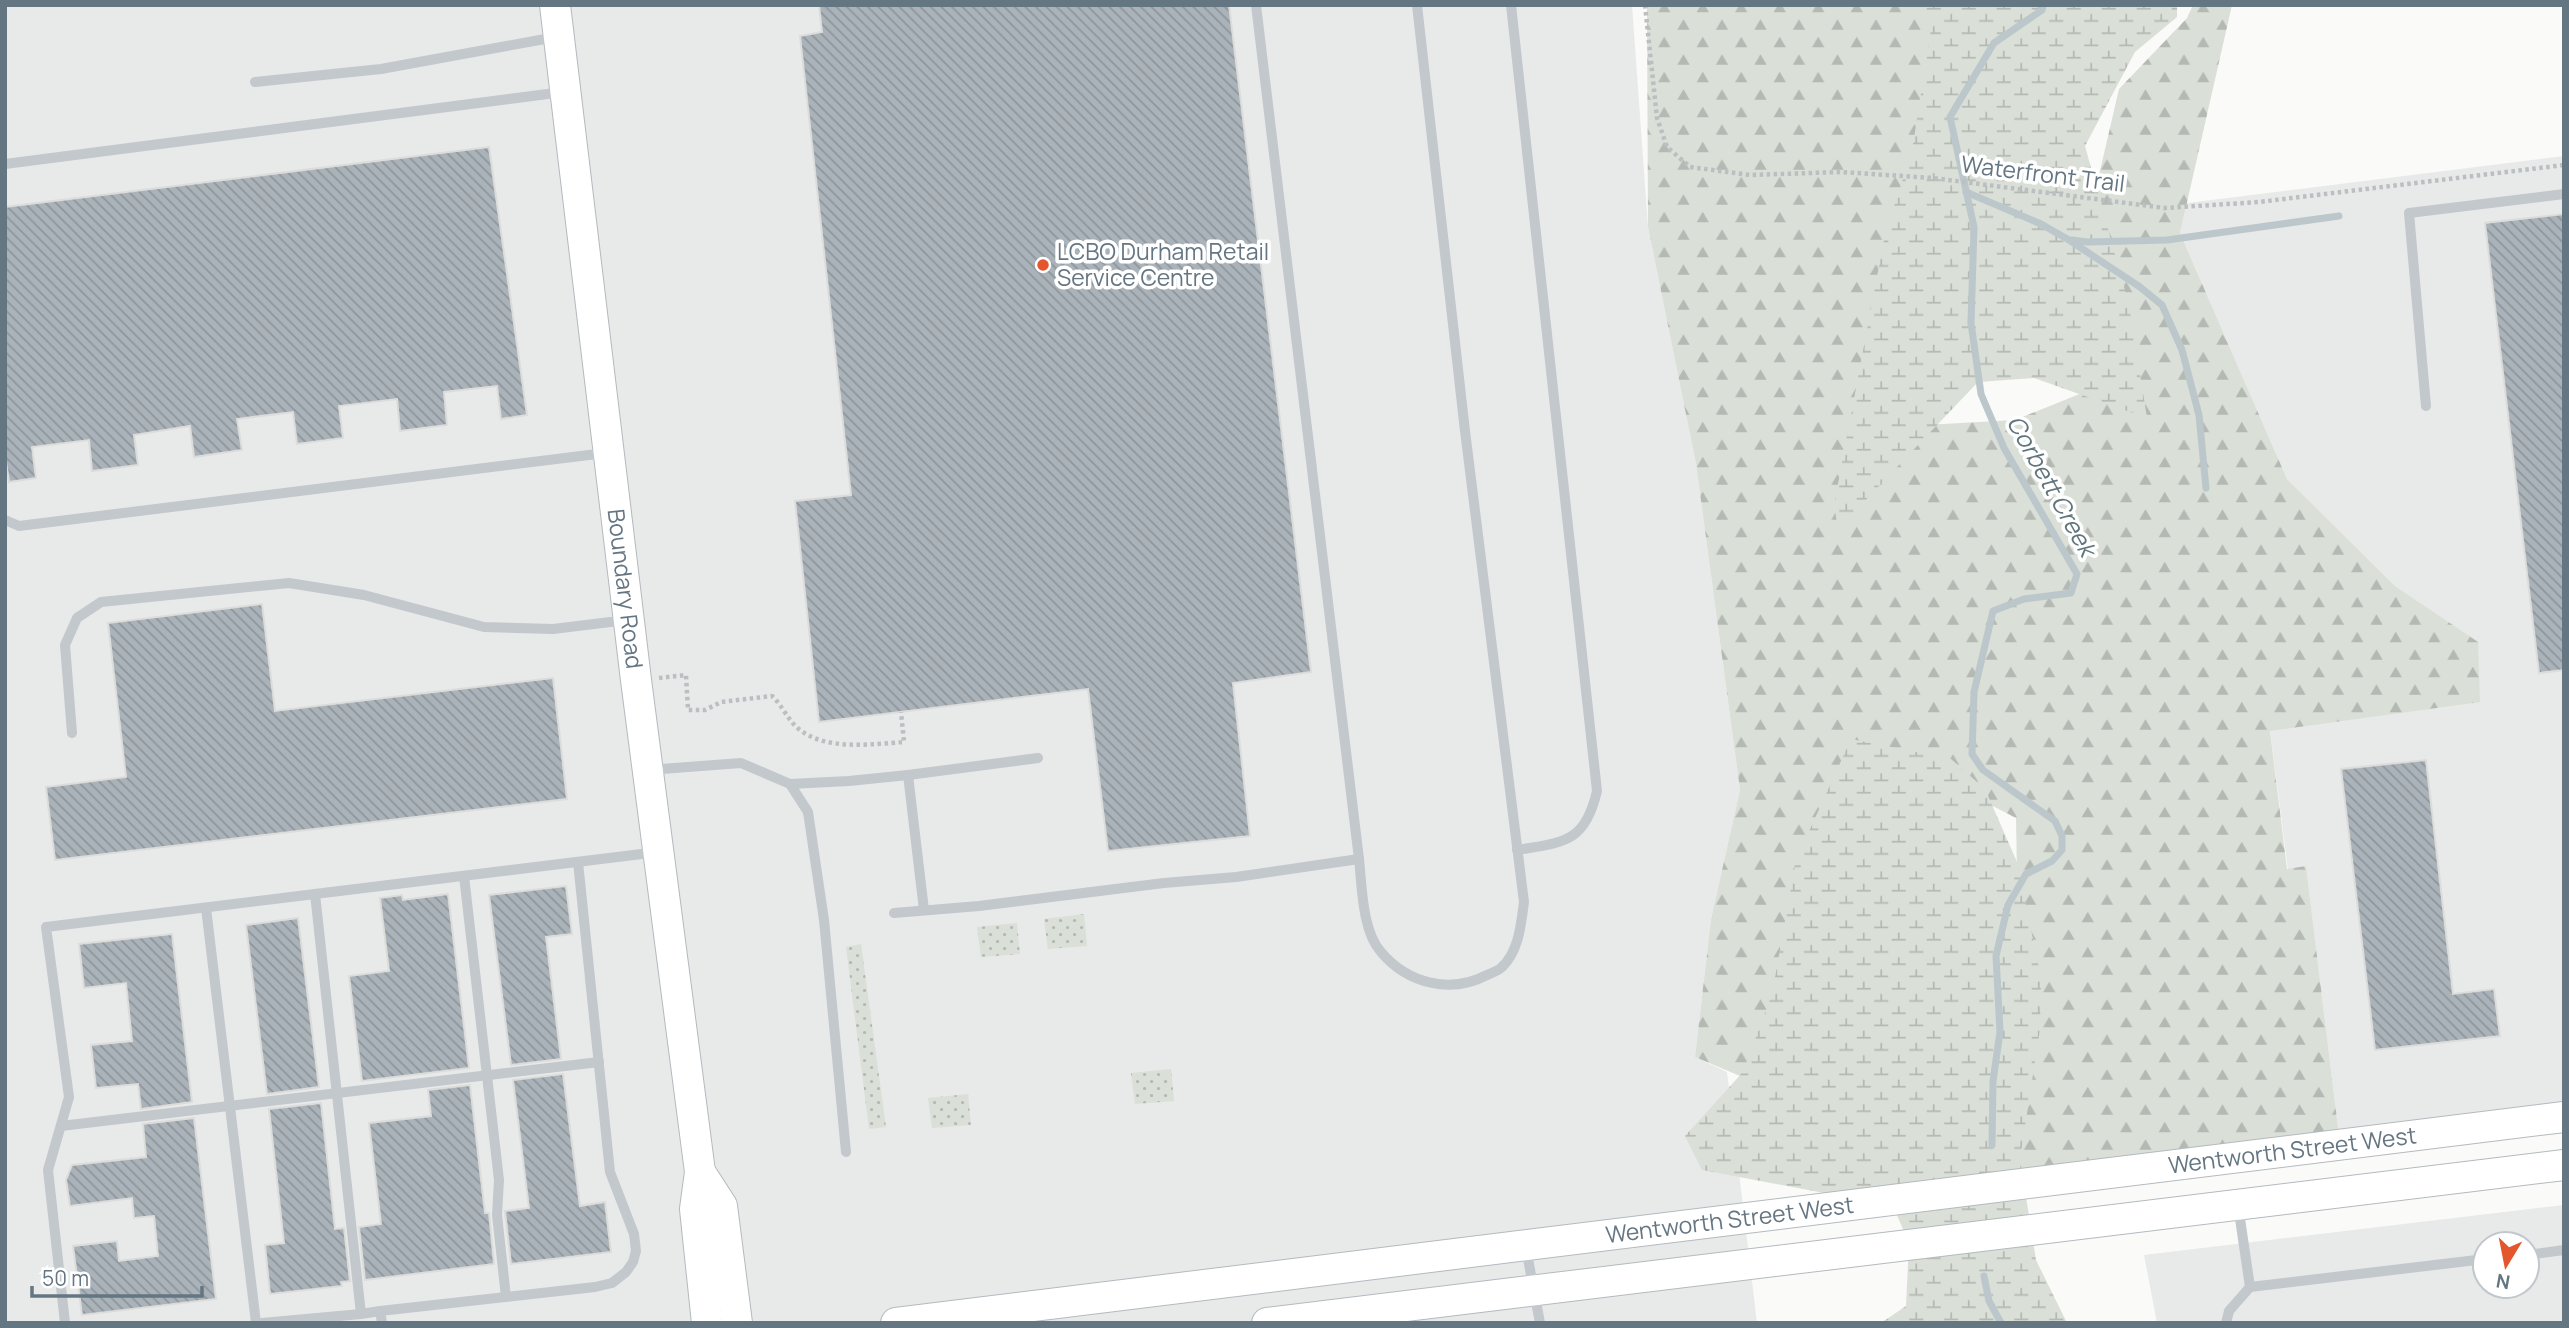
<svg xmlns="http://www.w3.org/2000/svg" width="2569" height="1328" font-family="Manrope,sans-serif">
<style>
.built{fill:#e8e9e9;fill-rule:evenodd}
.grass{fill:url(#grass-dots)}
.forest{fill:url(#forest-firs)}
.wetland{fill:url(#wetland-marsh)}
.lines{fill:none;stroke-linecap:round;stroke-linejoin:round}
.stream{stroke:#bbc7cb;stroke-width:7}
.building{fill:url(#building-back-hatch);stroke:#dcdcda;stroke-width:2}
.secondary-casing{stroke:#b3babf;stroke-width:32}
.path{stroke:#bbbfc2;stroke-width:4.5;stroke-dasharray:3.5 3.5;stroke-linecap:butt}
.lane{stroke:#c3c8cc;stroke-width:10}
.secondary{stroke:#fff;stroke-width:30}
.poi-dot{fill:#e4572e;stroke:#fff;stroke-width:2.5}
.labels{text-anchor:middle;stroke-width:7;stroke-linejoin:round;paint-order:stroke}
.street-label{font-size:23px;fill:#657683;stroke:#fff}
.poi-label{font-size:23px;fill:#657683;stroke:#fff;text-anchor:start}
.water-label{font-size:24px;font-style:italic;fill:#60757c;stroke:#fff}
</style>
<defs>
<pattern id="grass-dots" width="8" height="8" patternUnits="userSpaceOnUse" patternTransform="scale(1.75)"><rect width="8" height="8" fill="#dadfd7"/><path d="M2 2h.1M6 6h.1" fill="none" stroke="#b4b9b4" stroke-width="1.8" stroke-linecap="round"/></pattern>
<pattern id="forest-firs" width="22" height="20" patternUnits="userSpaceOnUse" patternTransform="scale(1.75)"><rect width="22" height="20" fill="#dadfd7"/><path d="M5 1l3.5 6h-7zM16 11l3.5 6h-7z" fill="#b4b9b4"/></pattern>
<pattern id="wetland-marsh" width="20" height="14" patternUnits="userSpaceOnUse" patternTransform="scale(1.75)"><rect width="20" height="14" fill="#dadfd7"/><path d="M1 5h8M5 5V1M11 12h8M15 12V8" fill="none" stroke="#b4b9b4"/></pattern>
<pattern id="building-back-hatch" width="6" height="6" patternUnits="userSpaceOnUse" patternTransform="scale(1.75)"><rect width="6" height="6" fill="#aab3b9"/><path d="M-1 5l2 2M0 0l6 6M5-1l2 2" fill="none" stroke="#8e969c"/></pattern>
</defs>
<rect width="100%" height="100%" fill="#fafaf8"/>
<!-- built -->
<g class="built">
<polygon points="5,5 1632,5 1648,227 1696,464 1740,790 1711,919 1695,1057 1727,1072 1757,1323 5,1323"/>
<polygon points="2564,156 2564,1114 2340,1144 2306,867 2288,870 2270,730 2322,722 2478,643 2395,586 2287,479 2180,233 2187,203"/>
<path d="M 2564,1205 L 2564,1323 L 2157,1323 L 2144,1255 ZM 2485,1244 L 2527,1244 L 2527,1286 L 2485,1286 Z"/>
</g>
<!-- grass -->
<g class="grass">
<polygon points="1084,914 1087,946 1048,949 1044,919"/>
<polygon points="1017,923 1020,954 981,957 977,927"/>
<polygon points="861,944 886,1127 869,1129 846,947"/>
<polygon points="1171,1069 1174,1101 1135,1104 1131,1073"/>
<polygon points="968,1094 971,1125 932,1128 928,1098"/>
</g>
<!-- forest -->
<polygon class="forest" points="1647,5 1923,5 1949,70 1907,426 2015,420 2082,393 2093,201 2119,89 2187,18 2193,5 2232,5 2180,233 2287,479 2395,586 2478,642 2480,702 2270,731 2287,869 2306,866 2340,1144 1903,1198 2018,924 2016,818 1954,786 1778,1092 1695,1057 1711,919 1740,790 1696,464 1648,227"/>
<!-- wetland -->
<g class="wetland">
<polygon points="1922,5 2177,5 2177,17 2135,52 2085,146 2129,305 2147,418 2034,378 1978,382 1838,529 1834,505 1885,234 1912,151 1931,29"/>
<polygon points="1851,739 1951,759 1985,789 2017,862 2041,978 2040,1029 2020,1159 2036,1260 2067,1323 1881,1323 1906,1306 1909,1243 1893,1206 1702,1170 1685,1136 1743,1072 1772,994 1796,860"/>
</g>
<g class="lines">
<!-- stream -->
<g class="stream">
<polyline points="1966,192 2041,224 2069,240 2140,287 2162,305 2182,350 2199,415 2206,488"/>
<polyline points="2072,240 2087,242 2167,240 2339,216"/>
<polyline points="1992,1145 1993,1081 2000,1032 1996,956 2008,905 2026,874 2052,861 2062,850 2062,836 2055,821 1983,770 1972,754 1974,692 1993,611 2024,599 2071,593 2077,574 2004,448 1981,394 1971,323 1974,227 1950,117 1994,43 2042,10 2043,5"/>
<polyline points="1984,1276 1989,1301 2001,1323"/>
</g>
</g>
<!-- building -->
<g class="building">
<polygon points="819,5 1229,5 1311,672 1233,683 1250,836 1108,851 1088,689 819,722 795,501 851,495 800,36 822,32"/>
<polygon points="489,147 527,415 501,419 497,386 444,392 447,425 400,431 397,399 339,406 343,438 297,444 293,412 237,419 242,450 194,457 190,426 134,435 138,465 92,471 89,440 32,447 36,478 9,482 5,455 5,207"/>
<polygon points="2564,214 2564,670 2539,673 2485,223"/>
<polygon points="262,604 275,711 553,678 567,799 55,860 46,787 126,777 108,623"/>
<polygon points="2426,760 2453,994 2494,989 2500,1036 2375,1050 2341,769"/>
<polygon points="566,886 572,934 546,937 561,1059 511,1065 489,895"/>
<polygon points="448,894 469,1068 362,1081 349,976 389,971 380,898 402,895 403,900"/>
<polygon points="298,918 319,1087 267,1094 246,925"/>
<polygon points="172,934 192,1102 141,1109 138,1084 96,1088 91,1045 132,1041 126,983 84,988 79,944"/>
<polygon points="563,1074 580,1206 605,1202 611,1252 511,1264 505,1211 529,1208 513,1080"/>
<polygon points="470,1085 485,1213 489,1213 494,1264 365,1280 359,1227 381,1224 369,1123 431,1116 428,1090"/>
<polygon points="321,1103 335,1229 344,1228 350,1281 341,1282 342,1286 270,1294 265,1245 284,1243 269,1109"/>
<polygon points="194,1118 216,1299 82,1315 73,1246 117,1241 119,1261 158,1256 154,1216 134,1218 132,1198 70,1206 66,1180 72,1165 146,1157 143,1124"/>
</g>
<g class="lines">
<defs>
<g id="secondary">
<path id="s1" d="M 555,5 L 636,680 L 700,1172 L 695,1209 L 707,1323"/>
<polyline points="700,1172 722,1206 737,1323"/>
<path id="s2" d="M 896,1323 L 2564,1117"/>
<polyline points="1267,1323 2564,1165"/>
</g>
</defs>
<!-- secondary casing -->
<use href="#secondary" class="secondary-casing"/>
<!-- path -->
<g class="path">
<polyline points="1645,5 1657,118 1667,147 1690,167 1750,175 1841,172 1933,178 2165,208 2259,202 2564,165"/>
<path d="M 659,678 L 686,675 L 688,710 L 705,710 L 721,702 L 772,696 C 783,706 788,721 800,730 C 828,751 872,744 904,742 L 901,712"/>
</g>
<!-- lane -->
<g class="lane">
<path d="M 1511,5 L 1597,791 C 1585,843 1564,842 1517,850"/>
<polyline points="255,82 381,69 556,37"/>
<polyline points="5,164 563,92"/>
<polyline points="2426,406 2409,213 2564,194"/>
<polyline points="5,520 19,526 605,453"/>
<polyline points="72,733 65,645 77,618 101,602 289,583 364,595 484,627 553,629 627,620"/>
<polyline points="648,770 741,763 790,784 808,812 824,920 846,1152"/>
<polyline points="908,775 1038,758"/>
<polyline points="790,784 849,781 908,775 924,910"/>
<path d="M 1359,859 C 1362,886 1362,931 1381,952 C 1408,984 1451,994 1487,975 C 1491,973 1498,971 1502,967 C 1519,951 1521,924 1524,902 L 1465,431 L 1417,5"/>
<polyline points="464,876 499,1180 497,1215 506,1297"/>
<polyline points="206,908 256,1323"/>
<polyline points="894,913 979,906 1164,883 1236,877 1359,859 1256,5"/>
<polyline points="61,1126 599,1062"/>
<polyline points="2238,1205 2250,1287 2485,1259"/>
<polyline points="1526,1248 1540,1323"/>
<polyline points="2527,1255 2564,1250"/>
<polyline points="380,1311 595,1287 612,1283 626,1272 633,1262 636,1251 634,1234 610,1172 578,862"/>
<polyline points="65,1323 48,1170 69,1097 46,927 315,894"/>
<polyline points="262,1323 361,1314"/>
<polyline points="382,1323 380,1311 361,1314 315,894 658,852"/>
<polyline points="2226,1323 2229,1311 2250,1287"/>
</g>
<!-- secondary -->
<use href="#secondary" class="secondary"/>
</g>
<!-- markers -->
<circle class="poi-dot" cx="1043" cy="265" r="7"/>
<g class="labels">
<!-- street labels -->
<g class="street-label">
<text transform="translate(2043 174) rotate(7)" y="8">Waterfront Trail</text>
<text dy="8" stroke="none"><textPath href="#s1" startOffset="588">Boundary Road</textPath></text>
<text dy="8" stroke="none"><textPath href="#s2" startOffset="1407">Wentworth Street West</textPath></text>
<text dy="8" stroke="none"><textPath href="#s2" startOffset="840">Wentworth Street West</textPath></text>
</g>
<!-- poi labels -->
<g class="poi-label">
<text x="1057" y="260">LCBO Durham Retail<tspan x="1057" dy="26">Service Centre</tspan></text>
</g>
<!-- water labels -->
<g class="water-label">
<text transform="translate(2051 486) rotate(61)" y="8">Corbett Creek</text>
</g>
</g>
<!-- border -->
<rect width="2569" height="1328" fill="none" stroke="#657683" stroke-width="14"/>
<!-- north arrow -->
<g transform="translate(2506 1265) rotate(190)"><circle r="33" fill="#ffffff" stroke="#c1c8cd" stroke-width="2"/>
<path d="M0-5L12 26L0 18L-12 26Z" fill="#e4572e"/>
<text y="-10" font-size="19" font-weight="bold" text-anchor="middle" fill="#657683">N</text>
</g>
<!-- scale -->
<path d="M32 1286v10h170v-10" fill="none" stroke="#657683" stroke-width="3.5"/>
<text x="42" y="1286" font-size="21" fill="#657683" stroke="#ffffff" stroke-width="5" paint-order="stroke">50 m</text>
</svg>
